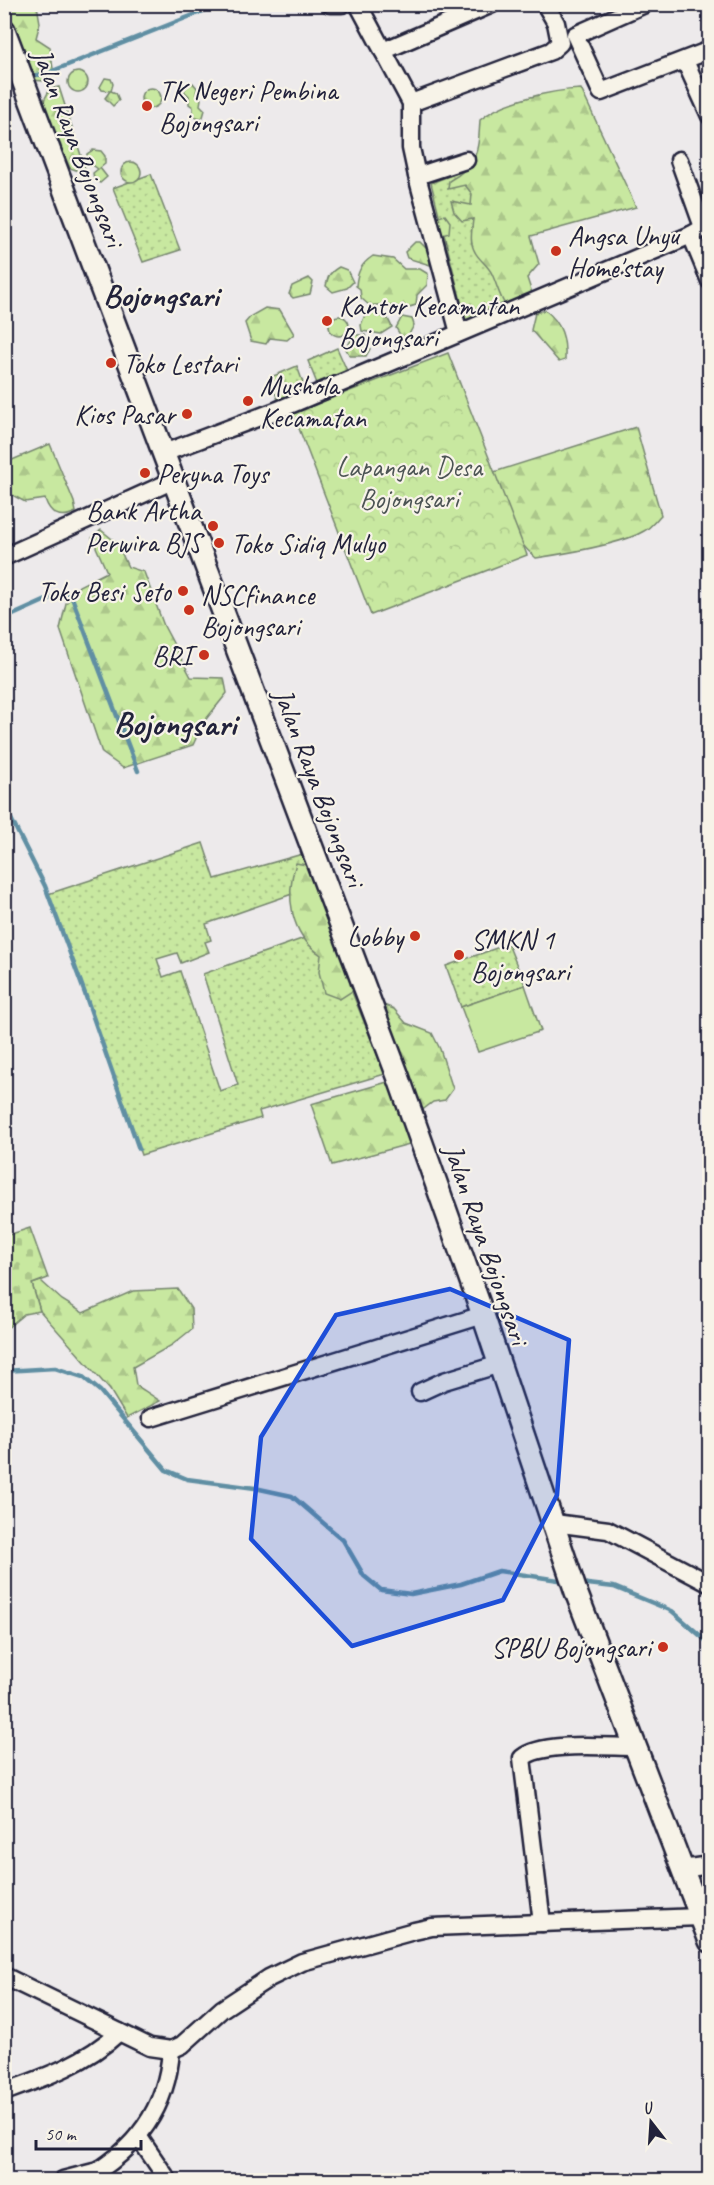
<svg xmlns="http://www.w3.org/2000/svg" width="714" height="2185" font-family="Caveat,sans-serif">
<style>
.grass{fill:url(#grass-dots);stroke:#75856e;stroke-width:1.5}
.forest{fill:url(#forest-firs);stroke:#75856e;stroke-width:1.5}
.cemetery{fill:url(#cemetery-stones);stroke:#75856e;stroke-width:1.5}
.park{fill:url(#park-crowns);stroke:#75856e;stroke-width:1.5}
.garden{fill:#c8e8a0;stroke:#75856e;stroke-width:1.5}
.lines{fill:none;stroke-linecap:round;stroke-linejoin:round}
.stream{stroke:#608fa3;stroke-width:4.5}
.minor-casing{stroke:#22223b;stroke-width:21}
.major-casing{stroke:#22223b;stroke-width:26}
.minor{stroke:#f7f3e8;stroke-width:16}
.major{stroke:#f7f3e8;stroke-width:21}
.marked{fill:#1d4ed8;fill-opacity:0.2;stroke:#1d4ed8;stroke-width:4.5;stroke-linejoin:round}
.poi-dot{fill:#c8321e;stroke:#f7f3e8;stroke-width:2}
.labels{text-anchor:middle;stroke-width:4.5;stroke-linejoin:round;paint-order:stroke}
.poi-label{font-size:28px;fill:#22223b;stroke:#f7f3e8;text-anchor:start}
.street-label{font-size:28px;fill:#22223b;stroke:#f7f3e8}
.park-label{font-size:28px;fill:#4c5454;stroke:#f7f3e8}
.quarter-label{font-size:32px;font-weight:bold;fill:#22223b;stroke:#f7f3e8}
.district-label{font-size:34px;font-weight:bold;fill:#22223b;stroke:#f7f3e8}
</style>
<defs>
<pattern id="grass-dots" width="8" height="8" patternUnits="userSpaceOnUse" patternTransform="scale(1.5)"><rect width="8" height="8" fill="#c8e8a0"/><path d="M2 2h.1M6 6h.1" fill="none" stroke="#acc78b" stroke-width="1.8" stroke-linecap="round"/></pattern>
<pattern id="forest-firs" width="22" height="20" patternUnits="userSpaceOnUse" patternTransform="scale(1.5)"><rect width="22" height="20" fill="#c8e8a0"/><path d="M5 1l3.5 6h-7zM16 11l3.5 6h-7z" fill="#acc78b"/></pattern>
<pattern id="cemetery-stones" width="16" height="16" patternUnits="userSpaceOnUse" patternTransform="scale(1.5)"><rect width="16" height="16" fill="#c8e8a0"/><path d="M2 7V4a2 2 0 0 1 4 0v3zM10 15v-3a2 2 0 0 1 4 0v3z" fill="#acc78b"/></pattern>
<pattern id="park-crowns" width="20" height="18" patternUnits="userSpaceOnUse" patternTransform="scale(1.5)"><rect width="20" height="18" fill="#c8e8a0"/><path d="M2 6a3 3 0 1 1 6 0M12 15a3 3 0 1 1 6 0" fill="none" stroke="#acc78b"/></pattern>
</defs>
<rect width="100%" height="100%" fill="#edeaeb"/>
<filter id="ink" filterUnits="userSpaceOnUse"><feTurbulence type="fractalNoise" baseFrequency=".0167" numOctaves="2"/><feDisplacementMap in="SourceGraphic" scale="12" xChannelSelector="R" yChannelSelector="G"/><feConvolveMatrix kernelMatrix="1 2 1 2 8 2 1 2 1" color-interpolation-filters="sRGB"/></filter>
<g filter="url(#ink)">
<!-- grass -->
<g class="grass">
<polygon points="467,169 519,299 466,321 431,183"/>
<polygon points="151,174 180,250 143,262 113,188"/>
<polygon points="337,348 348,373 318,386 308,361"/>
<polygon points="297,366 306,391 279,402 269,378"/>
<polygon points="203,843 215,879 306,853 311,866 292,894 206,924 211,940 205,942 209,952 181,963 177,953 157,959 163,977 180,971 220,1091 238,1085 203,974 327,930 385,1074 259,1111 261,1118 141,1155 84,991 48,894"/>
<polygon points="508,944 525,985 461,1007 446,966"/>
</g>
<!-- forest -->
<g class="forest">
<polygon points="4,5 37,5 40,23 36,38 50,47 54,76 45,81 30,80 5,20"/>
<circle cx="78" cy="82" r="10"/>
<polygon points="105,78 111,79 113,84 111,91 116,93 119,100 113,106 105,98 110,91 102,90 100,87"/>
<polygon points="193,83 197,88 196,94 201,99 200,105 205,110 203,117 199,119 193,116 193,107 189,104 189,96 184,91 187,84"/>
<polygon points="59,87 87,174 70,168 42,104 50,89"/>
<circle cx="151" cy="98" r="10"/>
<path d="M 581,89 L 636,207 L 531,236 L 539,264 L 527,278 L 533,296 L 507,308 C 498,294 498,287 492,274 C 488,265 479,260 475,252 C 469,242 472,230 473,219 L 462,221 L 454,212 L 451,201 L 471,205 L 472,194 L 465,185 L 448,189 L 449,181 C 479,164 478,151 480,120 C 501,101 553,90 581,89 Z"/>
<polygon points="93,150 101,151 105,156 105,164 100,168 107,177 100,183 94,179 93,173 98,169 87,161 87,154"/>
<circle cx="131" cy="172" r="10"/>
<polygon points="445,215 450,222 449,233 439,236 435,218"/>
<polygon points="415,242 420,242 430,252 430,265 407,258 405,252"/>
<path d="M 373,256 L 393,259 L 404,269 L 420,269 L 428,274 L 427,285 L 417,295 L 416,305 C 402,311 384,302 370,306 L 361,298 L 360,289 L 356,286 C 357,272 361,264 373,256 Z"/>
<path d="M 339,267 L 347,270 L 353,282 L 347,288 L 333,292 L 326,286 C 328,276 329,273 339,267 Z"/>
<polygon points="309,278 313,282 310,294 293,298 289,294 292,286"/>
<polygon points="265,308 280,310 294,334 287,340 270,338 266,344 251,341 245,323 251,316"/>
<polygon points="372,310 379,316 387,317 392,327 381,334 362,331 361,325 366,312"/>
<path d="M 545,310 C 562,323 566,339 565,360 L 559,362 L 531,330 L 535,313 Z"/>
<circle cx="339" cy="326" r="10"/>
<polygon points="402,317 412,319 414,325 407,338 402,338 396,328"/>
<polygon points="354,335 365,335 370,349 366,356 350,356 346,349"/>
<path d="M 636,427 L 661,515 C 656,520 650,528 644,531 C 623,544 562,554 536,558 C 506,533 504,508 494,472 Z"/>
<path d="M 50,444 L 74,502 L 76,512 C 60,520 50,514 45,499 L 25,502 L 5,491 L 5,463 Z"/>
<polygon points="101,530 117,543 128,567 144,572 164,626 191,677 224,678 227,693 203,723 193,745 123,768 102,753 60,629 66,603 79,586 107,572 92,538"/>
<path d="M 296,863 L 311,866 L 357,988 L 340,999 L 324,993 L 319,972 L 321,955 C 290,934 285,896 296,863 Z"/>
<polygon points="378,1003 394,1009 406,1023 432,1033 440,1049 453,1089 445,1100 433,1102 421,1111"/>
<polygon points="391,1081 413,1143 332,1165 311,1104"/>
<polygon points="41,1281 62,1300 83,1313 133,1291 178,1289 191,1309 192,1329 172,1345 133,1367 136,1385 160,1401 127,1418 110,1390 40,1311 32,1284"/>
</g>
<!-- cemetery -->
<polygon class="cemetery" points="30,1228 48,1278 32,1284 40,1311 24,1314 5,1330 5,1236"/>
<!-- park -->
<polygon class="park" points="448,353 527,555 371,615 293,413"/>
<!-- garden -->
<polygon class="garden" points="525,985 541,1031 478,1052 461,1007"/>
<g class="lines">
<!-- stream -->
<g class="stream">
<polyline points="28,76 45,74 221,4"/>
<polyline points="4,78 17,77"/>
<polyline points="4,619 64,592 71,595 138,771"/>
<polyline points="4,805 45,886 84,991 139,1149"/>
<polyline points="4,1371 55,1368 83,1377 100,1391 166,1470 187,1479 255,1488 292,1496 343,1540 364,1576 381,1590 411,1594 461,1584 499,1571 565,1581"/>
<polyline points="579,1583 614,1587 672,1611 710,1644"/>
</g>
<defs>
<g id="minor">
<polyline points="330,4 342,4"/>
<polyline points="358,4 411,103 411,148 417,176 459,333"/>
<polyline points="645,4 575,35 601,92 710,50"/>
<polyline points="383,51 492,4"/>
<polyline points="685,61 710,116"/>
<polyline points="411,103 551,51 560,43 556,23 545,4"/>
<polyline points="679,160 703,227"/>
<polyline points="417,176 466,160"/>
<polyline points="691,235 710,281"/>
<polyline points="164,453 278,410 691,235 710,224"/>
<polyline points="4,557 174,480"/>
<polyline points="420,1392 444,1381 500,1364"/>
<polyline points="151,1418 483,1315"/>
<polyline points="554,1523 608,1530 710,1584"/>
<polyline points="682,1869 710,1865"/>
<path d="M 542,1923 L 522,1758 C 542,1741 606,1747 633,1747"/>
<polyline points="4,1976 150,2047 171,2050 182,2045 222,2009 269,1978 302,1962 414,1931 432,1927 700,1917"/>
<path d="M 4,2092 C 46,2077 86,2063 119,2032"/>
<polyline points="138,2136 168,2180"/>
<polyline points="63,2180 94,2172"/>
<path d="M 83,2180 C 135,2151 167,2110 171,2050"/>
</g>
<polyline id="major" points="4,30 398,1076 483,1315 576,1592 710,1941"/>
</defs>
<!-- minor casing -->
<use href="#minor" class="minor-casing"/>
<!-- major casing -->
<use href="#major" class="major-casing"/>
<!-- minor -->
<use href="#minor" class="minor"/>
<!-- major -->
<use href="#major" class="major"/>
</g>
</g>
<!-- marked area -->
<path class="marked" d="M 450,1289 L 569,1340 L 557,1495 L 503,1600 L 352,1646 L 251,1539 L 261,1437 L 336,1315 Z"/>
<!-- markers -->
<g class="poi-dot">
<circle cx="147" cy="106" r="6"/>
<circle cx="556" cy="251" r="6"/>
<circle cx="327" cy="321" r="6"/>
<circle cx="111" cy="363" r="6"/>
<circle cx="248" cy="401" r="6"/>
<circle cx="187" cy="414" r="6"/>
<circle cx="145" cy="473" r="6"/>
<circle cx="213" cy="526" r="6"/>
<circle cx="219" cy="543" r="6"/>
<circle cx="183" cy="591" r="6"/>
<circle cx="189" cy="610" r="6"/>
<circle cx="204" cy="655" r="6"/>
<circle cx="415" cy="936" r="6"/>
<circle cx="459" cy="955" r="6"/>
<circle cx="663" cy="1647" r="6"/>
</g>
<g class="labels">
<!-- poi labels -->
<g class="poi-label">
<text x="159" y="100">TK Negeri Pembina<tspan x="159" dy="32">Bojongsari</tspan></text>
<text x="568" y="245">Angsa Unyu<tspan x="568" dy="32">Home'stay</tspan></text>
<text x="339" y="315">Kantor Kecamatan<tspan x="339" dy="32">Bojongsari</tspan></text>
<text x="123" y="373">Toko Lestari</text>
<text x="260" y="395">Mushola<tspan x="260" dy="32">Kecamatan</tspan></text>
<text x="175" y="424" text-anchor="end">Kios Pasar</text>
<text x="157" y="483">Peryna Toys</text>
<text x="201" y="520" text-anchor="end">Bank Artha<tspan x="201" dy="32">Perwira BJS</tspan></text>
<text x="231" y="553">Toko Sidiq Mulyo</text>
<text x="171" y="601" text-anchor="end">Toko Besi Seto</text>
<text x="201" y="604">NSCfinance<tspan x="201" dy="32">Bojongsari</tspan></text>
<text x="192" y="665" text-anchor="end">BRI</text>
<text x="403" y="946" text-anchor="end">Lobby</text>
<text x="471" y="949">SMKN 1<tspan x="471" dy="32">Bojongsari</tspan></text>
<text x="651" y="1657" text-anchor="end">SPBU Bojongsari</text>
</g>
<!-- street labels -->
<g class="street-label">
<text transform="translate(79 147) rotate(69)" y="10">Jalan Raya Bojongsari</text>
<text transform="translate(320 787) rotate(69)" y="10">Jalan Raya Bojongsari</text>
<text transform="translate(487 1244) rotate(71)" y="10">Jalan Raya Bojongsari</text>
</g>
<!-- park labels -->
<g class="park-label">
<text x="409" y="476">Lapangan Desa<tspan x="409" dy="32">Bojongsari</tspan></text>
</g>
<!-- quarter labels -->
<g class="quarter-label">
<text x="161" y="306">Bojongsari</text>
</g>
<!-- district labels -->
<g class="district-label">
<text x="175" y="735">Bojongsari</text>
</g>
</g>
<!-- margin -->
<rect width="714" height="2185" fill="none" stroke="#f7f3e8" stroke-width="24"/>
<rect x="12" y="12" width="690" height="2161" fill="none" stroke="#22223b" stroke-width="2" filter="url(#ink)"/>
<!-- north arrow -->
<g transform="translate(651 2122) rotate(343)" stroke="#f7f3e8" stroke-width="4.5" paint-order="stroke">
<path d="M0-4.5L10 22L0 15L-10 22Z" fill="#22223b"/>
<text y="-9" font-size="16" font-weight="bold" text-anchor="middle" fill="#22223b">U</text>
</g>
<!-- scale -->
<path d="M36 2140v9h105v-9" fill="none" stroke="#22223b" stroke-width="3"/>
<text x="45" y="2140" font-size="18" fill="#22223b" stroke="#f7f3e8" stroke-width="4.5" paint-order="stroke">50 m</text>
</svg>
